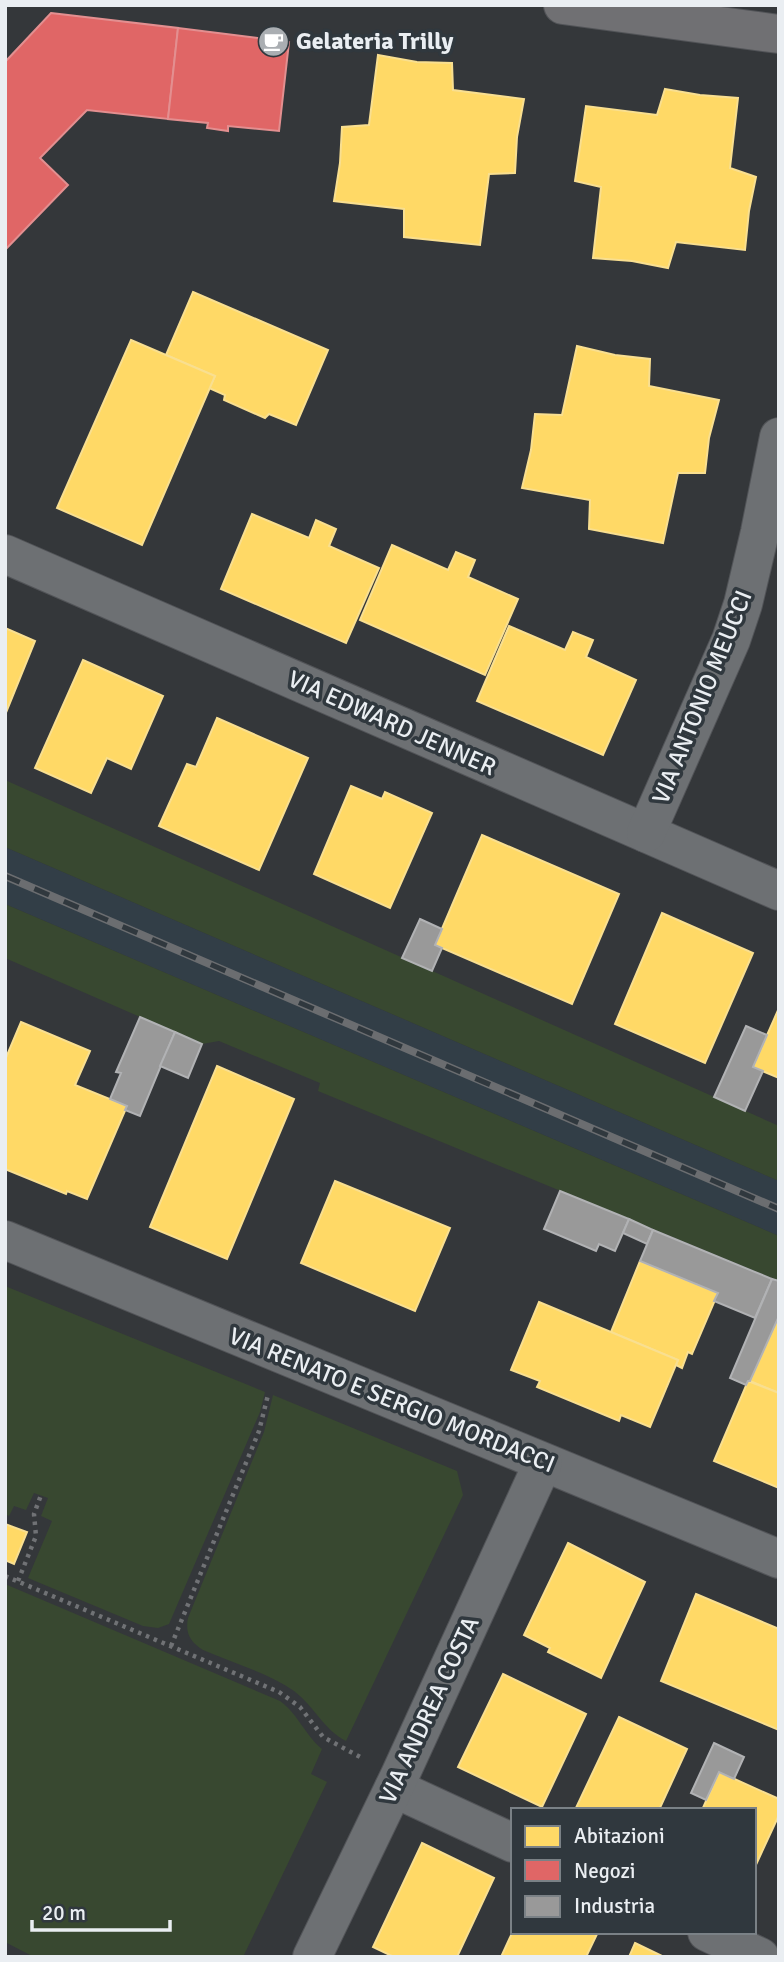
<svg xmlns="http://www.w3.org/2000/svg" width="784" height="1962" font-family="Signika,sans-serif">
<style>
.built{fill:#323e47}
.green{fill:#384830}
.homes{fill:#ffd966;stroke:#f9df90;stroke-width:2}
.shops{fill:#e06666;stroke:#e38f90;stroke-width:2}
.industry{fill:#999;stroke:#b1b2b4;stroke-width:2}
.lines{fill:none;stroke-linecap:round;stroke-linejoin:round}
.street-casing{stroke:#525458;stroke-width:40}
.secondary-casing{stroke:#525458;stroke-width:40}
.path{stroke:#707275;stroke-width:4.5;stroke-dasharray:3.5 5;stroke-linecap:butt}
.street{stroke:#6d7073;stroke-width:38}
.secondary{stroke:#707073;stroke-width:38}
.rail-casing{stroke:#6b6d70;stroke-width:8}
.rail{stroke:#30383e;stroke-width:5;stroke-dasharray:16;stroke-linecap:butt}
.labels{text-anchor:middle;stroke-width:7;stroke-linejoin:round;paint-order:stroke}
.poi-label{font-size:24px;font-weight:bold;fill:#eaeef2;stroke:#30383e;text-anchor:start}
.street-label{font-size:24px;fill:#eaeef2;stroke:#30383e}
</style>
<rect width="100%" height="100%" fill="#34373a"/>
<!-- built -->
<polygon class="built" points="5,847 779,1181 779,1236 5,904"/>
<!-- green -->
<g class="green">
<polygon points="5,780 779,1126 779,1181 5,847"/>
<polygon points="5,904 779,1236 779,1281 318,1091 320,1083 219,1041 202,1044 5,958"/>
<polygon points="5,1286 265,1392 260,1412 169,1624 158,1628 143,1626 28,1578 52,1521 41,1516 48,1498 34,1493 26,1510 14,1506 9,1516 5,1514"/>
<path d="M 273,1395 L 457,1471 L 463,1495 L 346,1741 C 324,1730 314,1706 294,1691 C 268,1673 233,1663 203,1650 C 190,1642 185,1633 188,1618 L 264,1432 Z"/>
<path d="M 5,1584 L 280,1701 C 298,1714 305,1735 322,1749 L 311,1774 L 327,1782 L 243,1957 L 34,1957 L 5,1942 Z"/>
</g>
<!-- homes -->
<g class="homes">
<polygon points="378,55 417,62 452,63 453,90 524,99 517,137 515,173 489,174 480,245 404,237 404,209 334,201 340,163 342,127 369,125"/>
<polygon points="665,89 700,95 738,98 730,168 756,177 749,211 745,250 676,242 668,268 632,261 593,258 601,187 575,181 586,106 657,115"/>
<polygon points="193,292 328,350 296,425 269,414 265,418 224,400 225,395 209,388 215,376 166,355"/>
<polygon points="131,340 215,376 142,545 57,508"/>
<polygon points="577,346 615,355 650,359 649,386 719,400 709,438 705,473 678,473 663,543 589,529 590,500 522,488 531,450 535,414 562,415"/>
<polygon points="252,514 309,538 316,520 336,529 329,546 379,568 346,643 221,589"/>
<polygon points="392,545 448,570 456,552 475,560 468,577 518,599 485,675 360,620"/>
<polygon points="509,626 565,650 573,632 593,640 586,657 636,680 603,755 477,701"/>
<polygon points="5,628 35,641 5,715"/>
<polygon points="83,660 163,696 131,769 107,758 91,793 35,768"/>
<polygon points="217,718 308,758 259,870 159,826 187,764 196,767"/>
<polygon points="351,786 382,799 385,792 432,813 390,908 314,874"/>
<polygon points="482,835 619,894 572,1004 435,945"/>
<polygon points="662,913 753,953 705,1063 615,1024"/>
<polygon points="779,1008 779,1078 753,1067"/>
<polygon points="21,1022 90,1051 75,1085 127,1106 87,1199 67,1191 66,1194 5,1169 5,1060"/>
<polygon points="217,1066 294,1099 227,1259 150,1227"/>
<polygon points="335,1181 450,1228 415,1311 301,1263"/>
<polygon points="640,1261 718,1293 692,1354 688,1352 682,1368 676,1365 678,1360 611,1332"/>
<polygon points="539,1302 678,1360 650,1427 621,1415 619,1421 537,1387 540,1381 511,1370"/>
<polygon points="779,1316 779,1393 750,1381"/>
<polygon points="748,1381 779,1393 779,1488 714,1461"/>
<polygon points="5,1524 27,1532 14,1564 5,1560"/>
<polygon points="568,1543 645,1582 601,1678 548,1652 550,1648 524,1635"/>
<polygon points="696,1594 779,1629 779,1730 661,1681"/>
<polygon points="503,1674 586,1714 542,1807 458,1767"/>
<polygon points="619,1717 687,1749 659,1810 575,1810"/>
<polygon points="719,1772 779,1799 779,1815 754,1869 754,1810 702,1810"/>
<polygon points="422,1843 494,1878 457,1957 394,1957 373,1947"/>
<polygon points="513,1931 513,1932 598,1932 586,1957 501,1957"/>
<polygon points="635,1943 664,1957 629,1957"/>
</g>
<!-- shops -->
<g class="shops">
<polygon points="51,13 178,28 168,119 87,110 40,158 68,185 5,250 5,62"/>
<polygon points="178,28 289,42 279,131 228,126 228,131 207,128 208,123 168,119"/>
</g>
<!-- industry -->
<g class="industry">
<polygon points="420,919 442,929 435,945 442,948 432,971 402,958"/>
<polygon points="140,1017 175,1032 140,1116 125,1110 127,1106 110,1099 121,1073 116,1072"/>
<polygon points="746,1026 767,1035 753,1067 763,1071 745,1111 714,1097"/>
<polygon points="175,1032 202,1044 188,1078 160,1066"/>
<polygon points="560,1191 629,1219 615,1251 599,1244 596,1251 544,1229"/>
<polygon points="629,1219 653,1230 647,1244 623,1233"/>
<polygon points="653,1230 772,1279 755,1318 714,1301 718,1293 640,1261"/>
<polygon points="772,1279 779,1281 779,1316 750,1381 748,1381 746,1385 730,1378"/>
<polygon points="714,1743 744,1757 734,1779 719,1772 706,1800 691,1793"/>
</g>
<g class="lines">
<defs>
<g id="street">
<polyline points="5,554 779,891"/>
<polyline points="646,833 731,640 743,604 760,532 779,437"/>
<polyline points="5,1240 779,1559"/>
<polyline points="394,1788 513,1843"/>
<polyline points="707,1932 760,1957"/>
<polyline points="312,1957 400,1775 543,1463"/>
</g>
<polyline id="secondary" points="563,5 779,34"/>
</defs>
<!-- street casing -->
<use href="#street" class="street-casing"/>
<!-- secondary casing -->
<use href="#secondary" class="secondary-casing"/>
<!-- path -->
<g class="path">
<polyline points="5,1576 279,1692 300,1707 323,1737 362,1758"/>
<polyline points="18,1581 36,1536 34,1514 41,1495"/>
<polyline points="171,1646 259,1431 268,1395"/>
</g>
<!-- street -->
<use href="#street" class="street"/>
<!-- secondary -->
<use href="#secondary" class="secondary"/>
<defs>
<polyline id="rail" points="5,876 779,1209"/>
</defs>
<!-- rail casing -->
<use href="#rail" class="rail-casing"/>
<!-- rail -->
<use href="#rail" class="rail"/>
</g>
<!-- icons -->
<defs>
<symbol id="cafe-disc" viewBox="-11 -11 22 22"><circle r="9.5" fill="#aaaeb2" stroke="#30383e"/><path d="M-5.5-4.5H6V0H3Q3 3.5 0 3.5H-2.5Q-5.5 3.5-5.5 0ZM3-3.2v2h1.7v-2ZM-6 4.5H4V6H-6Z" fill="#fff"/></symbol>
</defs>
<g fill-rule="evenodd">
<use href="#cafe-disc" x="256" y="24" width="35" height="35"/>
</g>
<g class="labels">
<!-- poi labels -->
<g class="poi-label">
<text x="296" y="49">Gelateria Trilly</text>
</g>
<!-- street labels -->
<g class="street-label">
<text transform="translate(702 697) rotate(-68)" y="8">VIA ANTONIO MEUCCI</text>
<text transform="translate(392 723) rotate(24)" y="8">VIA EDWARD JENNER</text>
<text transform="translate(392 1400) rotate(22)" y="8">VIA RENATO E SERGIO MORDACCI</text>
<text transform="translate(429 1710) rotate(-65)" y="8">VIA ANDREA COSTA</text>
</g>
</g>
<!-- border -->
<rect width="784" height="1962" fill="none" stroke="#eaeef2" stroke-width="14"/>
<!-- legend -->
<rect x="511" y="1808" width="245" height="126" fill="#30383e" stroke="#7a8186" stroke-width="2"/>
<rect x="525" y="1826" width="35" height="21" fill="#ffd966" stroke="#7a8186" stroke-width="2"/>
<text x="574" y="1843" font-size="21" fill="#eaeef2">Abitazioni</text>
<rect x="525" y="1860" width="35" height="21" fill="#e06666" stroke="#7a8186" stroke-width="2"/>
<text x="574" y="1878" font-size="21" fill="#eaeef2">Negozi</text>
<rect x="525" y="1896" width="35" height="21" fill="#999999" stroke="#7a8186" stroke-width="2"/>
<text x="574" y="1913" font-size="21" fill="#eaeef2">Industria</text>
<!-- scale -->
<path d="M32 1920v10h138v-10" fill="none" stroke="#eaeef2" stroke-width="3.5"/>
<text x="42" y="1920" font-size="21" fill="#eaeef2" stroke="#30383e" stroke-width="5" paint-order="stroke">20 m</text>
</svg>
